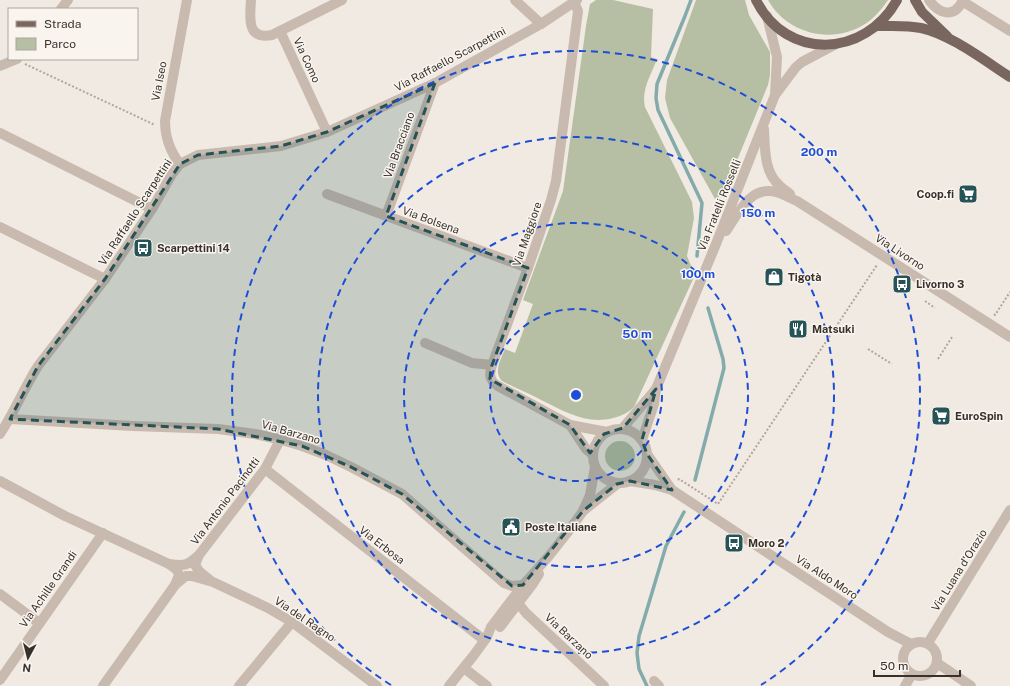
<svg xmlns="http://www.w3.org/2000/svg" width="1010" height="686" font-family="'Public Sans',sans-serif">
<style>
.green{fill:#b6bfa3}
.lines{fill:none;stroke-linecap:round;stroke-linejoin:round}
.stream{stroke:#84abac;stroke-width:3.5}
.path{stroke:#b5a599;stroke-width:2;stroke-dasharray:2 2;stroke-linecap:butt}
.minor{stroke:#c9baaf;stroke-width:10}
.major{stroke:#79675f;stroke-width:10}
.marked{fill:#255356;fill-opacity:0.2;stroke:#255356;stroke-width:3;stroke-dasharray:8 5;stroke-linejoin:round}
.ring{fill:none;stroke:#1d4ed8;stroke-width:2;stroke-dasharray:7 5}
.labels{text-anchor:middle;stroke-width:3;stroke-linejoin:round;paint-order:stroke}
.street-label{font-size:11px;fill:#38302c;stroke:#f9f4ee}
.poi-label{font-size:11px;font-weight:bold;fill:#38302c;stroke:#f9f4ee;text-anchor:start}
.centre{fill:#1d4ed8;stroke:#f9f4ee;stroke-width:2}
.ring-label{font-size:12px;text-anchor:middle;font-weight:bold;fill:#1d4ed8;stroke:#f9f4ee;stroke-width:3;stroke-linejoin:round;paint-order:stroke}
</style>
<rect width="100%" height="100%" fill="#f1eae2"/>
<!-- green -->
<g class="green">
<path d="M 596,0 L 613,0 L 653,9 L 651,57 L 657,59 C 651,75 641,90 645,107 L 692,202 L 694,218 L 687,256 L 695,275 L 634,407 C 628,413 621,416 613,418 C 587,425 566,412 543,401 C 530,394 515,388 502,381 C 493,372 501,359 505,349 L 515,353 L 533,304 L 523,300 L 563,191 L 586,26 L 590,4 Z"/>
<polygon points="696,0 745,0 749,15 770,52 770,75 768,85 724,192 720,196 715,199 670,118 665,98 667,80"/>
<path d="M 768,0 L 888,0 C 881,10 874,18 865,24 C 832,45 787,34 768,0 Z"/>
<circle cx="620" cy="456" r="15"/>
</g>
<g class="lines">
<!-- stream -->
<g class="stream">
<polyline points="691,0 685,16 657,84 656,98 658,110 702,203 697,256"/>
<polyline points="695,480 724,368 723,359 708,308"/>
<polyline points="647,686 639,669 637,653 639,636 666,546 684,512"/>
</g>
<!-- path -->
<g class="path">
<polyline points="25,64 155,125"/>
<polyline points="925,301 935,308"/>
<polyline points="994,314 995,315 1010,292"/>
<polyline points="868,349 892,364"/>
<polyline points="938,359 952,337"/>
<polyline points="678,480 679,479 718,504 877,265"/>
</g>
<!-- minor -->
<g class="minor">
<path d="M 251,0 C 250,17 246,40 272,35 L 342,0"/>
<polyline points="515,0 541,24"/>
<path d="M 929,0 C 939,14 954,19 963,0"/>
<polyline points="962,1 1010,31"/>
<path d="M 574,2 L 578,11 L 556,181 L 551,200 L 528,268 L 492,365 C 489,375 489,380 498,386 L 570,425 L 607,432"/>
<polyline points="61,9 68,0"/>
<polyline points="767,16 777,57 775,95"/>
<polyline points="280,31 327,132"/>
<polyline points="0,66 17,59"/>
<path d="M 764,129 C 765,149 764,173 780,186 C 783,189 787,191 790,194"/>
<polyline points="0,133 152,209"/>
<path d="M 180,164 C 169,150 165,137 165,121 L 187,0"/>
<polyline points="327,194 528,268"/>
<polyline points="386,216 435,83"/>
<polyline points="0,227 105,279"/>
<path d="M 726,231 C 738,214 750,185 776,192 C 783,194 790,198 797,201 L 1010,337"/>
<polyline points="425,343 472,363 492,365"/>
<polyline points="10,419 133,426 218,429 255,434 278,439 302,446 326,455 351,467 402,494 504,583 512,586 523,585"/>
<polyline points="570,425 586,449 593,455"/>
<circle cx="620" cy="456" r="27"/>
<polyline points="622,429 656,389"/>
<path d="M 0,434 C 14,413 24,388 38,366 L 105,279 L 152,209 L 172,174 L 180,164 L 198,155 L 281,146 L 327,132 L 435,83 L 541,24 L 577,0"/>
<polyline points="642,440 654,404 656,389 716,244 775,95 796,67 802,62 836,44"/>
<polyline points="647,454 672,490"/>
<polyline points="265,469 484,640"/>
<polyline points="0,481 65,516 169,564 177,570 179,575 175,585"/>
<polyline points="630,481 655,485 672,490 888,632 911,644"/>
<polyline points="583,511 617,484 621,483"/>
<polyline points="199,555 195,565 199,571 210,580"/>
<path d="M 169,564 C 185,566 187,566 199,555 L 265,469 L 278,444 L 278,439"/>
<polyline points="0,594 39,623"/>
<polyline points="518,603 526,613 604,686"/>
<polyline points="500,627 532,585 539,574"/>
<circle cx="920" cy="659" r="17"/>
<polyline points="928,643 1010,510"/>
<polyline points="937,663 971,686"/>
<polyline points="464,668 487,686"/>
<polyline points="0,680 103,533"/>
<polyline points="654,681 659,686"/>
<polyline points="103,686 175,585 186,576 192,576 213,582 268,608 292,622 377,686"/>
<polyline points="239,686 292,622"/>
<polyline points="449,686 474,655 487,637 491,627 523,585 549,556 571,528 583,511 590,495 595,467"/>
<polyline points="905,686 912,674"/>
</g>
<!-- major -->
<g class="major">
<path d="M 756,0 C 786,61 865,58 897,0"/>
<polyline points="915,0 922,12 947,36"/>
<path d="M 878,26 C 892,26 907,25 921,28 C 950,34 985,61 1010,77"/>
</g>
</g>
<!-- marked area -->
<path class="marked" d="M 435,83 L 386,216 L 528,268 L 491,368 L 490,379 L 570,425 L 590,453 L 604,434 L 623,428 L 656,389 L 642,440 L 647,454 L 672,490 L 630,481 L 617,484 L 583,511 L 523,585 L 512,586 L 402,494 L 351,467 L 302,446 L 218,429 L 10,419 L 38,366 L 105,279 L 180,164 L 198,155 L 281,146 L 327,132 Z"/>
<!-- distance rings -->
<g class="ring">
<circle cx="576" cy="395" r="86"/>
<circle cx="576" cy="395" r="172"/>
<circle cx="576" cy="395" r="258"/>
<path d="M391 685A344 344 0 1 1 761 685"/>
</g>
<!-- icons -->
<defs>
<symbol id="supermarket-square" viewBox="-11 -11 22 22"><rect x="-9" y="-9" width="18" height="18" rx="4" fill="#255356" stroke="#f9f4ee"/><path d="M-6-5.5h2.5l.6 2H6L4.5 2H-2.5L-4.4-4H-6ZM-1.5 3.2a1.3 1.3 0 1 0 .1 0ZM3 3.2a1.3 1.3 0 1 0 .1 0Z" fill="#fff"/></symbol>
<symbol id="bus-square" viewBox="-11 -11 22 22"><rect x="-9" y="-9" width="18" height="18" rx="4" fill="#255356" stroke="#f9f4ee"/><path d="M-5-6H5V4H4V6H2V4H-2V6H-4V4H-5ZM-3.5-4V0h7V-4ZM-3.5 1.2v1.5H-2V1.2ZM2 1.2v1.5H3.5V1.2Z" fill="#fff"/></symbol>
<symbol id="shop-square" viewBox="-11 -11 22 22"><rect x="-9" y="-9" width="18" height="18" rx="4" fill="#255356" stroke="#f9f4ee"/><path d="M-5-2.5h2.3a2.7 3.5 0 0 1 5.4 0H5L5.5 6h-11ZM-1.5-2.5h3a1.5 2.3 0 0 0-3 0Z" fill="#fff"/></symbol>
<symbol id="restaurant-square" viewBox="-11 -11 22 22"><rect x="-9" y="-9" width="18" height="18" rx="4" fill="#255356" stroke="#f9f4ee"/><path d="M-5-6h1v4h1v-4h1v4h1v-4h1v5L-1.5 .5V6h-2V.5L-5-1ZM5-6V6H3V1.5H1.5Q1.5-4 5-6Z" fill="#fff"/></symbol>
<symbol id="civic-square" viewBox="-11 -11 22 22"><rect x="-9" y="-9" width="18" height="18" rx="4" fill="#255356" stroke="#f9f4ee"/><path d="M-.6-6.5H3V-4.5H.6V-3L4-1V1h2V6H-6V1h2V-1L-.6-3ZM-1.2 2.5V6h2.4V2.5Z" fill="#fff"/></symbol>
</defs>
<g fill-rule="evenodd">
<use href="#supermarket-square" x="957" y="183" width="22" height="22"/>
<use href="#bus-square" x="132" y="237" width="22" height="22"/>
<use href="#shop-square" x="763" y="266" width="22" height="22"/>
<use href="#bus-square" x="891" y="273" width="22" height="22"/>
<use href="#restaurant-square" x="787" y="318" width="22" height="22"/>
<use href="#supermarket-square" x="930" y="405" width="22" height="22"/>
<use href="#civic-square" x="500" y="516" width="22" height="22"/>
<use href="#bus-square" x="723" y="532" width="22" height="22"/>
</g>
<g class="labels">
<!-- street labels -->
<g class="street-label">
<text transform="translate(450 59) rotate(-28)" y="4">Via Raffaello Scarpettini</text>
<text transform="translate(307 60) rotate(65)" y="4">Via Como</text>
<text transform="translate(159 81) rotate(-79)" y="4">Via Iseo</text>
<text transform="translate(399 145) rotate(-70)" y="4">Via Bracciano</text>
<text transform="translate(719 205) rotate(-68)" y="4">Via Fratelli Rosselli</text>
<text transform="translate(135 212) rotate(-57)" y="4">Via Raffaello Scarpettini</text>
<text transform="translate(431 220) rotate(20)" y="4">Via Bolsena</text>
<text transform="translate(527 234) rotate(-71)" y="4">Via Maggiore</text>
<text transform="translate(900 252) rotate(33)" y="4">Via Livorno</text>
<text transform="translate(291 432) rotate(16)" y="4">Via Barzano</text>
<text transform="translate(225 501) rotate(-53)" y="4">Via Antonio Pacinotti</text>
<text transform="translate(382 545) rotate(38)" y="4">Via Erbosa</text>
<text transform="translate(959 570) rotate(-58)" y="4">Via Luana d'Orazio</text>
<text transform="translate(827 577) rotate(33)" y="4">Via Aldo Moro</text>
<text transform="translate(48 589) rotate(-55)" y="4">Via Achille Grandi</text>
<text transform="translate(305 619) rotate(34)" y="4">Via del Ragno</text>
<text transform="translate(569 636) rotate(43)" y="4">Via Barzano</text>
</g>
<!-- poi labels -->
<g class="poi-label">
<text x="954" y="198" text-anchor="end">Coop.fi</text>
<text x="157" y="252">Scarpettini 14</text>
<text x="788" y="281">Tigotà</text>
<text x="916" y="288">Livorno 3</text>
<text x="812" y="333">Matsuki</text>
<text x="955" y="420">EuroSpin</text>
<text x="525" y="531">Poste Italiane</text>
<text x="748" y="547">Moro 2</text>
</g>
</g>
<circle cx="576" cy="395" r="6" class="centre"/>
<g class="ring-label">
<text x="819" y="156">200 m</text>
<text x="758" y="217">150 m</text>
<text x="698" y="278">100 m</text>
<text x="637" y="338">50 m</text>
</g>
<!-- legend -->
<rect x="8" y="8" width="130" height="52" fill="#f9f4ee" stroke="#aca6a0"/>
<rect x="16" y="21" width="20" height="6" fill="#79675f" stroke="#aca6a0"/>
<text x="44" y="28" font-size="12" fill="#38302c">Strada</text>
<rect x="16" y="38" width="20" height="12" fill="#b6bfa3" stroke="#aca6a0"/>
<text x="44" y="48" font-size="12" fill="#38302c">Parco</text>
<!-- north arrow -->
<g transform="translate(28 658) rotate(187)" stroke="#f9f4ee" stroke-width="3" paint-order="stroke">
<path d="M0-3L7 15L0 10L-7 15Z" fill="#38302c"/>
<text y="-6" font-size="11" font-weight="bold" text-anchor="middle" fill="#38302c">N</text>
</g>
<!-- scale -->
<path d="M874 670v6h86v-6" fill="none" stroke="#38302c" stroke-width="2"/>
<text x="880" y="670" font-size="12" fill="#38302c" stroke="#f9f4ee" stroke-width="3" paint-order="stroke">50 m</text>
</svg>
